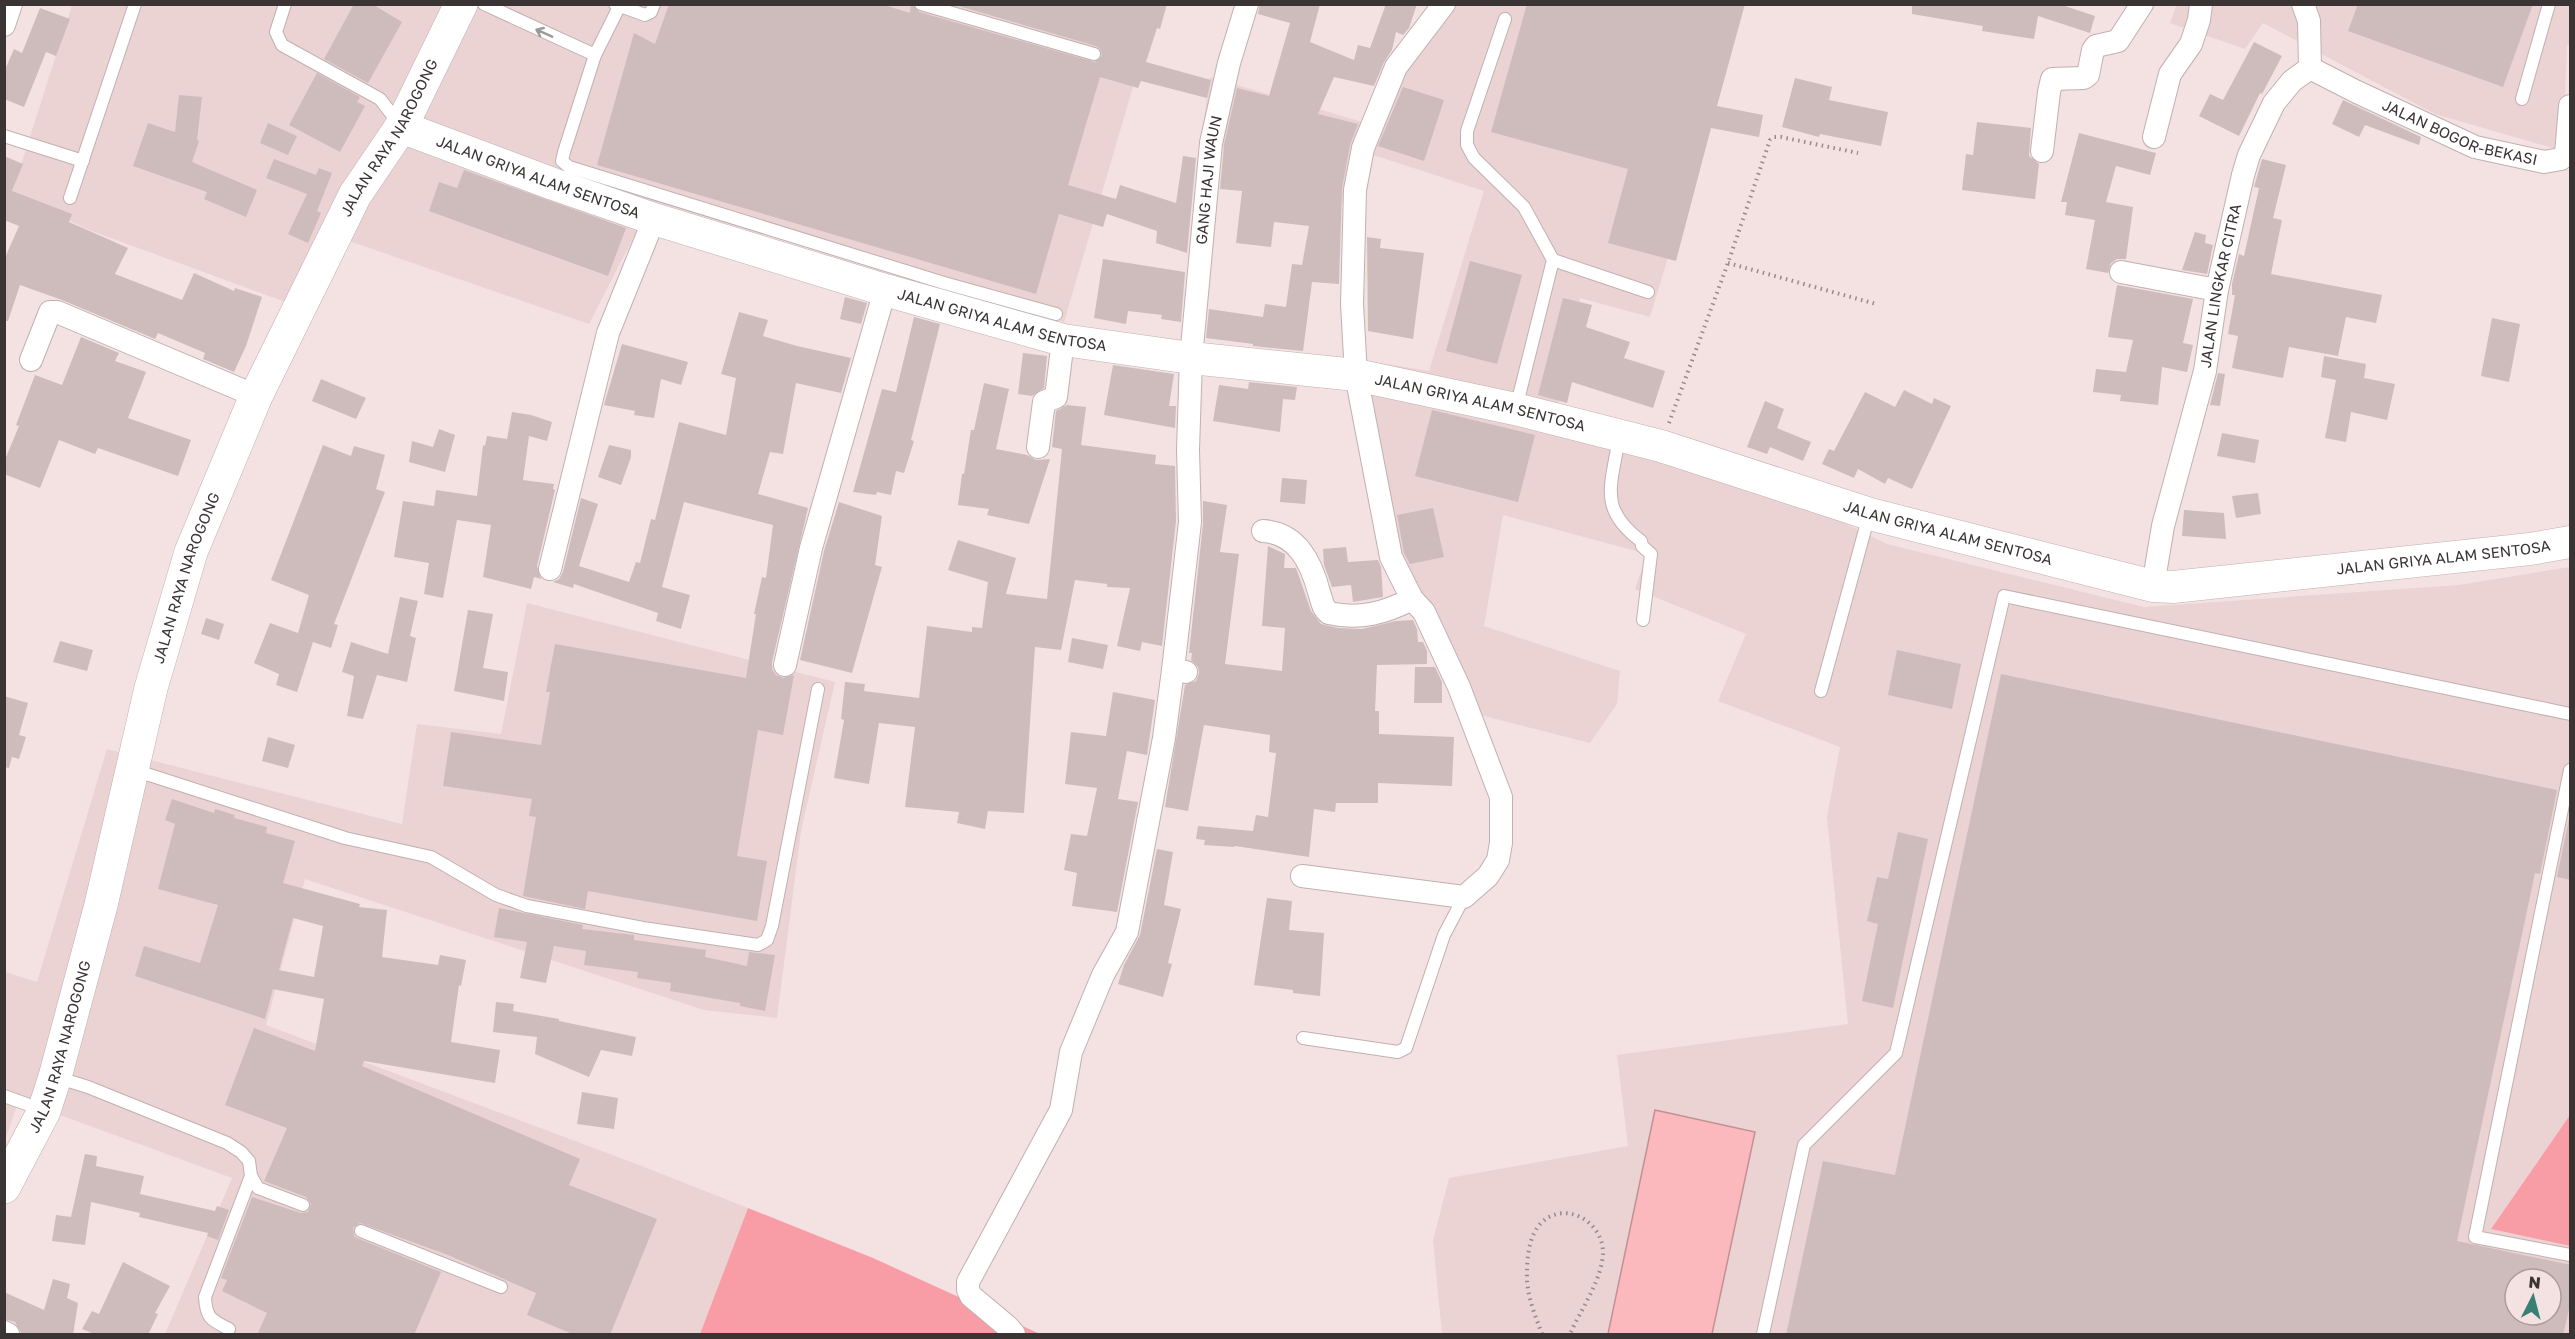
<svg xmlns="http://www.w3.org/2000/svg" width="2575" height="1339" font-family="'Golos Text',sans-serif">
<style>
.built{fill:#ebd2d3;fill-rule:evenodd}
.green{fill:#f89da5}
.water{fill:#fbb9bd;stroke:#c19194;stroke-width:1.5}
.building{fill:#cebcbd;fill-rule:evenodd}
.lines{fill:none;stroke-linecap:round;stroke-linejoin:round}
.lane-casing{stroke:#c1b0b1;stroke-width:14}
.street-casing{stroke:#c1b0b1;stroke-width:24}
.secondary-casing{stroke:#c1b0b1;stroke-width:33}
.primary-casing{stroke:#c1b0b1;stroke-width:34}
.path{stroke:#958989;stroke-width:4;stroke-dasharray:1.5 4.5;stroke-linecap:butt}
.lane{stroke:#fff;stroke-width:12}
.street{stroke:#fff;stroke-width:22}
.secondary{stroke:#fff;stroke-width:32}
.primary{stroke:#fff;stroke-width:33}
.oneway{stroke:#9d9a9a}
.labels{text-anchor:middle;stroke-width:4.5;stroke-linejoin:round;paint-order:stroke}
.street-label{font-size:15px;fill:#3b3434;stroke:#f4e2e2}
</style>
<rect width="100%" height="100%" fill="#f4e2e2"/>
<!-- built -->
<g class="built">
<polygon points="2177,4 2570,5 2570,45 2567,45 2563,151 2435,114 2263,23 2245,49 2170,23"/>
<polygon points="72,5 1157,5 1064,322 652,201 589,324 346,240 310,311 89,230 12,193"/>
<path d="M 1433,5 L 1744,5 L 1650,317 L 1580,298 L 1554,426 L 1816,509 L 1887,544 L 2144,607 L 2459,585 L 2570,567 L 2570,1115 L 2491,1229 L 2570,1246 L 2570,1334 L 1442,1334 L 1433,1241 L 1449,1178 L 1628,1146 L 1617,1055 L 1848,1024 L 1827,817 L 1840,747 L 1718,701 L 1746,634 L 1635,589 L 1647,554 L 1503,515 L 1484,626 L 1620,671 L 1617,704 L 1590,743 L 1480,715 L 1384,558 L 1344,357 L 1429,371 L 1484,191 L 1355,149 L 1349,204 L 1262,195 L 1269,160 L 1201,141 L 1210,77 L 1362,122 L 1385,61 ZM 2515,1279 L 2551,1279 L 2551,1315 L 2515,1315 Z"/>
<polygon points="527,603 835,682 801,831 777,1018 704,1010 305,879 266,1025 639,1165 748,1208 700,1334 165,1334 232,1178 19,1100 5,1140 5,972 37,982 107,749 402,824 417,724 501,734"/>
</g>
<!-- green -->
<g class="green">
<polygon points="2570,1115 2570,1246 2491,1229"/>
<polygon points="748,1208 873,1258 1040,1334 700,1334"/>
</g>
<!-- water -->
<polygon class="water" points="1655,1110 1755,1132 1712,1334 1608,1334"/>
<!-- building -->
<g class="building">
<polygon points="354,4 372,4 402,22 368,83 324,59"/>
<polygon points="669,4 881,4 910,13 911,4 913,4 919,12 1095,62 1102,56 1100,49 1096,46 952,4 1167,4 1160,29 1157,28 1146,62 1211,80 1207,98 1141,81 1138,88 1100,77 1068,185 1116,199 1120,185 1176,203 1183,156 1196,158 1187,253 1156,243 1157,231 1107,214 1103,227 1059,214 1036,294 597,165 634,33 655,44"/>
<polygon points="1260,4 1320,4 1310,42 1354,60 1358,45 1370,48 1386,4 1417,4 1409,28 1403,35 1396,32 1392,50 1384,62 1374,86 1334,77 1318,114 1358,124 1350,145 1342,188 1339,284 1312,282 1303,351 1253,346 1253,344 1206,338 1209,309 1263,317 1265,304 1286,307 1292,264 1302,265 1309,226 1274,222 1271,247 1236,243 1242,191 1220,189 1224,145 1237,88 1269,96 1290,23 1258,14"/>
<polygon points="1527,4 1745,4 1717,106 1763,115 1759,137 1711,128 1676,261 1608,243 1628,169 1491,132"/>
<polygon points="1912,4 2059,4 2095,16 2090,33 2038,16 2034,39 1982,31 1983,26 1912,14"/>
<polygon points="2358,4 2533,4 2503,87 2348,31"/>
<polygon points="40,8 70,19 56,56 46,52 24,107 4,99 4,72 14,49 22,53"/>
<polygon points="2254,42 2282,56 2262,94 2260,93 2239,136 2199,116 2210,94 2223,100"/>
<polygon points="317,73 360,97 357,102 365,106 340,152 289,125"/>
<polygon points="1795,78 1832,87 1829,100 1888,112 1881,146 1820,134 1819,137 1782,127"/>
<polygon points="1403,87 1444,100 1424,161 1378,146"/>
<polygon points="179,95 202,97 197,140 199,141 192,162 257,190 246,217 204,199 207,192 133,166 148,123 175,132"/>
<polygon points="2343,100 2421,137 2419,145 2365,125 2359,137 2332,124"/>
<polygon points="1977,122 2031,128 2029,156 2039,164 2035,199 1962,190 1966,154 1973,155"/>
<polygon points="268,123 297,136 288,155 260,143"/>
<polygon points="2079,133 2156,153 2150,175 2116,166 2106,202 2133,207 2126,259 2117,259 2111,263 2108,273 2086,269 2095,220 2065,215 2067,202 2061,202"/>
<polygon points="4,156 23,164 12,191 72,214 69,222 128,248 115,274 182,300 194,273 234,291 235,288 262,297 246,346 234,372 203,359 205,353 158,333 155,339 62,300 20,285 8,321 4,321 4,260 19,226 4,220"/>
<polygon points="274,159 316,175 319,168 332,173 317,211 321,213 308,243 288,234 307,194 266,178"/>
<polygon points="2262,159 2286,165 2273,218 2282,220 2271,274 2382,295 2376,323 2346,317 2338,356 2289,347 2283,378 2232,368 2238,336 2228,334 2235,295 2232,295 2232,284 2239,254 2244,256 2259,188 2254,187"/>
<polygon points="464,170 626,228 608,276 429,211 439,182 457,188"/>
<polygon points="2195,232 2206,235 2205,243 2213,245 2207,274 2182,270"/>
<polygon points="1367,237 1381,239 1380,248 1424,253 1413,339 1368,331"/>
<polygon points="1103,259 1185,272 1181,322 1161,319 1162,315 1128,311 1126,324 1094,318"/>
<polygon points="1470,261 1522,275 1497,364 1446,351"/>
<polygon points="2117,285 2193,299 2183,343 2193,345 2187,372 2162,367 2158,405 2120,401 2121,395 2093,392 2096,369 2126,372 2133,340 2108,337"/>
<polygon points="845,297 867,303 861,324 840,319"/>
<polygon points="1563,298 1592,305 1586,327 1630,342 1624,358 1665,371 1653,408 1572,382 1567,403 1538,395"/>
<polygon points="739,312 768,320 763,336 797,346 851,358 841,393 796,383 783,454 770,452 758,494 808,508 772,662 772,670 776,675 783,678 794,675 783,735 758,730 737,856 767,861 757,921 588,891 585,909 523,896 536,817 529,816 532,799 443,786 451,732 541,745 550,692 546,692 555,644 746,678 756,614 754,614 762,577 766,578 773,525 684,502 662,587 690,595 681,629 656,621 658,613 574,584 573,588 553,582 559,579 563,572 581,498 598,504 579,566 629,582 636,562 640,563 651,519 655,520 679,422 726,435 736,378 721,374"/>
<polygon points="914,317 940,324 911,440 914,441 904,473 896,471 891,495 877,492 876,495 853,492 882,389 896,392"/>
<polygon points="2492,318 2520,324 2509,382 2481,376"/>
<polygon points="81,337 119,353 115,361 146,372 128,418 191,440 178,476 98,448 95,454 59,440 40,488 4,474 4,462 19,426 16,425 35,375 62,385"/>
<polygon points="622,344 688,362 681,385 661,379 654,418 634,415 635,411 604,405"/>
<polygon points="1023,353 1047,356 1044,388 1032,396 1018,394"/>
<polygon points="2324,356 2366,364 2364,378 2395,384 2387,420 2351,412 2346,442 2325,438 2336,380 2321,377"/>
<polygon points="1113,365 1174,374 1169,406 1176,406 1175,428 1104,415"/>
<polygon points="2218,373 2225,374 2220,406 2210,405"/>
<polygon points="321,379 366,398 356,419 312,401"/>
<polygon points="1249,382 1297,387 1295,400 1283,399 1280,432 1213,421 1219,385 1248,389"/>
<polygon points="984,383 1009,389 996,449 1027,455 1036,460 1050,459 1029,524 987,515 989,509 958,505 962,474 964,474 971,430 974,430"/>
<polygon points="1904,390 1932,404 1934,398 1951,406 1912,489 1888,478 1885,484 1858,469 1854,478 1822,464 1829,449 1834,451 1865,392 1895,407"/>
<polygon points="1765,401 1784,409 1777,428 1811,442 1803,461 1770,447 1767,454 1747,447"/>
<polygon points="1067,405 1086,407 1081,445 1156,455 1155,464 1175,466 1176,521 1162,646 1142,642 1140,651 1117,646 1130,588 1107,587 1107,584 1075,580 1061,650 1035,647 1024,813 988,811 985,829 957,823 959,812 905,807 915,727 879,723 869,784 834,778 844,720 841,719 845,682 865,684 864,691 919,698 927,626 972,632 972,627 982,628 988,582 948,570 958,540 1016,558 1006,594 1047,599 1062,449 1052,447 1056,411"/>
<polygon points="1432,410 1535,435 1518,502 1415,476"/>
<polygon points="512,412 531,415 552,422 547,441 529,436 523,480 554,484 553,489 555,490 537,566 541,579 534,577 531,589 483,577 491,525 457,520 443,598 424,594 429,563 394,557 403,501 434,506 436,490 477,496 483,445 485,446 487,436 507,439"/>
<polygon points="439,429 455,435 445,472 409,462 412,441 433,447"/>
<polygon points="2222,433 2259,440 2255,463 2217,456"/>
<polygon points="323,445 351,456 354,446 385,455 376,489 385,492 334,624 338,625 331,648 313,642 297,692 276,685 279,674 254,663 270,623 298,633 309,595 271,580"/>
<polygon points="609,445 631,450 631,457 621,485 598,477"/>
<polygon points="1282,478 1307,480 1305,504 1280,502"/>
<polygon points="2258,493 2261,514 2236,518 2232,496"/>
<polygon points="1203,501 1227,505 1220,552 1239,554 1225,664 1282,671 1285,628 1262,626 1268,546 1285,554 1284,568 1296,568 1311,611 1321,624 1338,628 1362,629 1396,621 1413,620 1417,629 1418,642 1423,642 1427,651 1427,664 1377,665 1375,711 1379,711 1379,734 1454,737 1452,786 1378,783 1378,803 1336,803 1335,812 1314,809 1309,857 1235,846 1234,847 1204,845 1205,840 1196,839 1198,826 1253,831 1256,815 1268,817 1276,753 1269,752 1270,735 1204,725 1188,811 1165,807 1185,685 1196,681 1199,673 1198,667 1191,660 1192,653 1189,653 1203,524"/>
<polygon points="839,502 882,516 875,565 882,567 852,673 800,660 824,551"/>
<polygon points="1433,508 1444,557 1410,564 1404,553 1397,515"/>
<polygon points="2184,510 2224,513 2226,539 2182,536"/>
<polygon points="1346,547 1348,562 1378,560 1381,567 1383,597 1353,602 1351,585 1332,587 1324,565 1323,549"/>
<polygon points="400,597 418,601 410,636 416,638 407,682 377,675 363,719 347,716 354,676 342,672 351,642 388,654"/>
<polygon points="468,610 493,614 483,668 508,672 504,701 454,691"/>
<polygon points="206,618 224,624 219,640 201,634"/>
<polygon points="1072,638 1108,645 1103,669 1068,662"/>
<polygon points="60,641 93,650 87,671 53,662"/>
<polygon points="1897,650 1961,664 1952,709 1888,695"/>
<polygon points="1415,667 1435,667 1442,682 1442,703 1414,703"/>
<path d="M 2001,674 L 2557,790 L 2540,874 L 2535,873 L 2457,1241 L 2571,1265 L 2571,1301 L 2563,1335 L 1786,1335 L 1823,1161 L 1895,1175 ZM 2515,1279 L 2551,1279 L 2551,1315 L 2515,1315 Z"/>
<polygon points="1113,692 1155,700 1147,755 1127,751 1118,799 1138,802 1117,912 1072,906 1077,873 1064,870 1071,834 1087,836 1097,788 1065,784 1071,732 1106,736"/>
<polygon points="4,696 28,703 19,735 26,737 19,759 12,757 9,768 4,767"/>
<polygon points="268,737 295,745 288,768 262,761"/>
<path d="M 172,799 L 214,813 L 215,809 L 235,815 L 234,818 L 267,827 L 266,833 L 295,841 L 283,883 L 360,904 L 359,907 L 387,910 L 382,957 L 438,965 L 440,955 L 466,960 L 461,986 L 459,985 L 451,1042 L 500,1050 L 495,1083 L 364,1061 L 362,1066 L 580,1159 L 569,1185 L 657,1219 L 610,1335 L 575,1335 L 527,1315 L 536,1293 L 448,1255 L 360,1223 L 353,1228 L 354,1236 L 357,1238 L 441,1272 L 414,1335 L 257,1335 L 267,1313 L 222,1291 L 227,1280 L 221,1278 L 252,1197 L 301,1213 L 308,1212 L 311,1204 L 306,1197 L 264,1181 L 287,1128 L 225,1105 L 254,1028 L 315,1051 L 324,999 L 273,989 L 265,1019 L 135,976 L 144,946 L 200,963 L 218,905 L 158,889 L 175,824 L 165,820 ZM 293,918 L 323,926 L 314,977 L 279,970 Z"/>
<polygon points="2571,809 2571,880 2557,877"/>
<polygon points="1898,832 1928,839 1893,1008 1862,1001 1878,924 1867,921 1877,877 1888,879"/>
<polygon points="1157,849 1173,852 1164,905 1181,909 1168,963 1172,964 1163,997 1118,984 1124,965 1140,935"/>
<polygon points="1267,898 1292,901 1289,930 1324,933 1320,996 1293,993 1293,990 1254,985"/>
<polygon points="499,908 583,925 582,929 634,935 634,940 706,950 705,957 747,966 749,952 775,955 765,1011 740,1006 740,1003 670,991 671,983 637,978 638,972 584,965 586,951 554,946 546,983 520,978 527,942 494,937"/>
<polygon points="496,1002 514,1004 513,1011 559,1019 559,1021 636,1037 632,1056 601,1050 589,1077 535,1054 537,1037 493,1032"/>
<polygon points="582,1092 618,1098 614,1129 577,1124"/>
<polygon points="85,1154 97,1156 96,1166 144,1176 140,1194 215,1211 217,1206 229,1210 218,1240 207,1236 208,1233 139,1217 140,1213 91,1202 85,1245 52,1241 56,1215 71,1217"/>
<polygon points="123,1262 170,1286 155,1313 158,1314 148,1335 96,1335 82,1329 92,1311 99,1314"/>
<polygon points="53,1279 70,1284 67,1298 78,1303 73,1335 26,1335 21,1333 15,1322 4,1319 4,1292 44,1310"/>
</g>
<g class="lines">
<defs>
<g id="lane">
<polyline points="285,4 276,32 282,45 380,99 400,125"/>
<polyline points="484,4 595,55"/>
<polyline points="615,4 645,15 651,12 654,4"/>
<polyline points="921,4 1094,54"/>
<polyline points="619,7 595,55 564,152 562,161 569,167 944,283 1056,314"/>
<polyline points="1505,19 1467,131 1467,145 1474,158 1524,207 1553,260 1516,408"/>
<polyline points="2522,99 2549,4"/>
<polyline points="4,136 83,161"/>
<polyline points="70,198 135,4"/>
<polyline points="1553,260 1648,292"/>
<path d="M 1619,437 C 1612,485 1597,508 1641,541 L 1642,546 L 1651,554 L 1643,620"/>
<polyline points="1821,691 1869,515"/>
<polyline points="134,770 345,838 431,857 496,895 527,906 643,928 758,945 767,940 772,926 818,689"/>
<polyline points="2570,770 2475,1237 2570,1255"/>
<polyline points="1303,1038 1398,1052 1406,1048 1444,935 1464,897"/>
<polyline points="56,1077 88,1087 227,1143 241,1152 249,1161 251,1176 258,1188 303,1205"/>
<polyline points="4,1096 43,1110"/>
<polyline points="361,1231 501,1287"/>
<path d="M 229,1329 C 211,1320 206,1318 205,1297 L 251,1176"/>
<polyline points="1763,1334 1804,1145 1896,1053 2004,596 2570,714"/>
</g>
<g id="street">
<polyline points="4,25 11,4"/>
<path id="s1" d="M 2310,68 L 2357,92 L 2475,147 L 2544,162 L 2561,159 L 2566,154 L 2570,106"/>
<polyline points="2154,137 2170,74 2191,44 2199,20 2201,4"/>
<polyline points="2042,151 2049,92 2052,79 2084,78 2088,75 2093,50 2096,46 2118,41 2142,4"/>
<polyline points="2121,272 2217,290"/>
<polyline points="31,360 50,312 57,312 256,396"/>
<polyline points="1038,447 1044,402 1056,397 1063,340"/>
<path d="M 1263,531 C 1297,533 1311,562 1319,592 C 1322,600 1322,608 1329,613 C 1359,620 1385,613 1412,599"/>
<polyline points="550,569 608,333 654,219"/>
<path id="s2" d="M 2153,586 L 2163,526 L 2205,371 L 2217,290 L 2243,175 L 2249,155 L 2274,103 L 2292,81 L 2310,68 L 2309,21 L 2303,4"/>
<polyline points="785,665 811,548 885,290"/>
<path id="s3" d="M 1173,670 L 1190,522 L 1188,450 L 1191,358 L 1211,143 L 1229,63 L 1247,4"/>
<polyline points="1302,876 1464,897 1488,876 1498,860 1501,843 1501,797 1459,687 1424,612 1412,599 1391,557 1356,375 1352,304 1355,190 1363,148 1396,67 1444,4"/>
<polyline points="4,1332 8,1334"/>
<polyline points="1014,1334 1008,1327 971,1296 968,1290 968,1282 1061,1110 1071,1052 1103,975 1127,932 1164,738 1173,670 1186,672"/>
</g>
<g id="secondary">
<path id="s4" d="M 401,127 L 553,184 L 654,219 L 885,290 L 1063,340 L 1191,358 L 1356,375 L 1515,409 L 1661,446 L 1870,514 L 2153,586 L 2173,587 L 2530,549 L 2570,542"/>
</g>
<g id="primary">
<path id="s5" d="M 4,1187 L 44,1111 L 55,1077 L 101,905 L 151,688 L 191,552 L 256,396 L 355,195 L 401,127 L 461,4"/>
</g>
</defs>
<!-- lane casing -->
<use href="#lane" class="lane-casing"/>
<!-- street casing -->
<use href="#street" class="street-casing"/>
<!-- secondary casing -->
<use href="#secondary" class="secondary-casing"/>
<!-- primary casing -->
<use href="#primary" class="primary-casing"/>
<!-- path -->
<g class="path">
<polyline points="1728,263 1876,304"/>
<polyline points="1669,423 1728,263 1770,140 1774,137 1781,137 1858,153"/>
<path d="M 1542,1334 C 1535,1315 1526,1294 1527,1273 C 1527,1258 1529,1240 1537,1228 C 1559,1197 1604,1219 1603,1254 C 1601,1282 1581,1309 1570,1334"/>
</g>
<!-- lane -->
<use href="#lane" class="lane"/>
<!-- street -->
<use href="#street" class="street"/>
<!-- secondary -->
<use href="#secondary" class="secondary"/>
<!-- primary -->
<use href="#primary" class="primary"/>
</g>
<!-- one-way arrows -->
<defs><path id="oneway-shaft" d="M-6 0H5M1.5-3L5.5 0L1.5 3" fill="none" stroke-width="1.6" stroke-linecap="round" stroke-linejoin="round" transform="scale(1.5)"/></defs>
<use class="oneway" href="#oneway-shaft" transform="translate(544 33) rotate(-156)"/>
<g class="labels">
<!-- street labels -->
<g class="street-label">
<text dy="5" stroke="none"><textPath href="#s1" startOffset="164">JALAN BOGOR-BEKASI</textPath></text>
<text dy="5" stroke="none"><textPath href="#s5" startOffset="1124">JALAN RAYA NAROGONG</textPath></text>
<text dy="5" stroke="none"><textPath href="#s4" startOffset="146">JALAN GRIYA ALAM SENTOSA</textPath></text>
<text dy="5" stroke="none"><textPath href="#s3" startOffset="492">GANG HAJI WAUN</textPath></text>
<text dy="5" stroke="none"><textPath href="#s2" startOffset="308">JALAN LINGKAR CITRA</textPath></text>
<text dy="5" stroke="none"><textPath href="#s4" startOffset="632">JALAN GRIYA ALAM SENTOSA</textPath></text>
<text dy="5" stroke="none"><textPath href="#s4" startOffset="1118">JALAN GRIYA ALAM SENTOSA</textPath></text>
<text dy="5" stroke="none"><textPath href="#s4" startOffset="1604">JALAN GRIYA ALAM SENTOSA</textPath></text>
<text dy="5" stroke="none"><textPath href="#s4" startOffset="2108">JALAN GRIYA ALAM SENTOSA</textPath></text>
<text dy="5" stroke="none"><textPath href="#s5" startOffset="638">JALAN RAYA NAROGONG</textPath></text>
<text dy="5" stroke="none"><textPath href="#s5" startOffset="152">JALAN RAYA NAROGONG</textPath></text>
</g>
</g>
<!-- border -->
<rect width="2575" height="1339" fill="none" stroke="#3b3434" stroke-width="12"/>
<!-- north arrow -->
<g transform="translate(2533 1297) rotate(6)"><circle r="28" fill="#f4e2e2" stroke="#aa9c9c" stroke-width="1.5"/>
<path d="M0-4.5L10 22L0 15L-10 22Z" fill="#387f76"/>
<text y="-9" font-size="16" font-weight="bold" text-anchor="middle" fill="#3b3434">N</text>
</g>
</svg>
